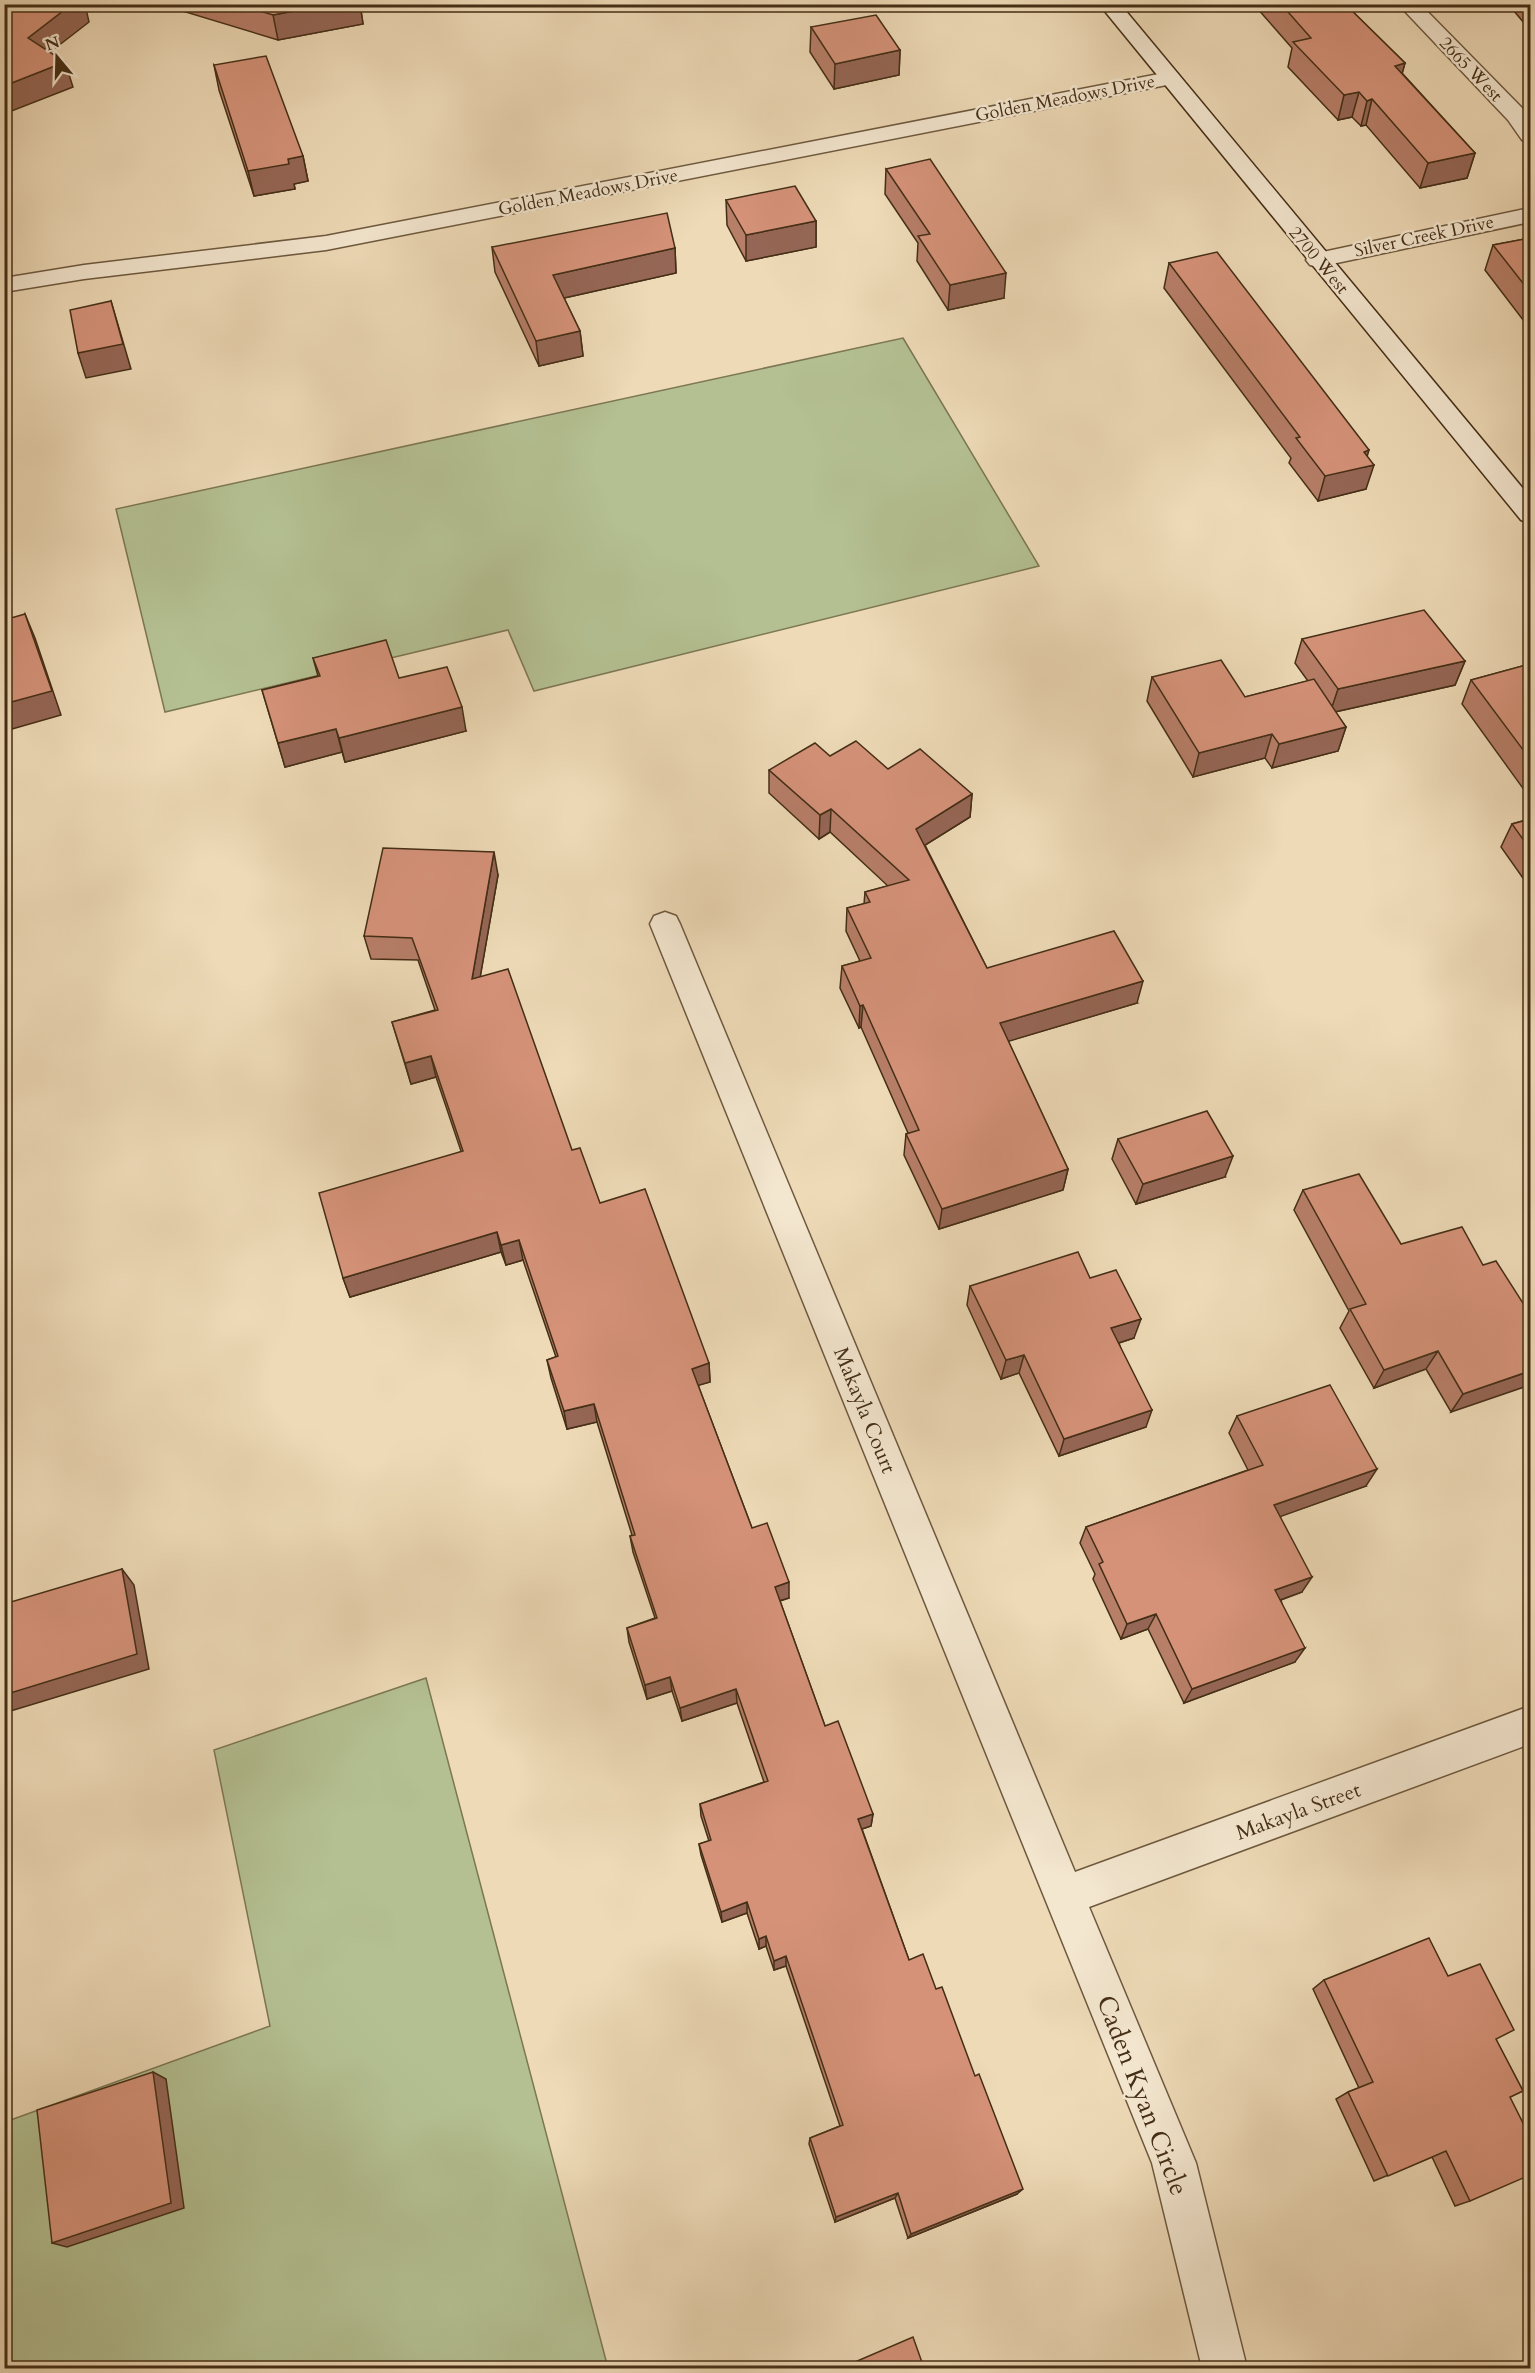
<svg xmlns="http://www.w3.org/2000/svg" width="1535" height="2373" font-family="Cardo,serif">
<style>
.green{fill:#b4c092;stroke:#7c7754;stroke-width:1.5}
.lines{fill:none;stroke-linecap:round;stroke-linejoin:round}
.street-casing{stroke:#6e593e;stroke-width:3}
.secondary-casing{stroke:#442e16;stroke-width:3}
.street{fill:#f4e7d0;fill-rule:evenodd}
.secondary{fill:#f4e7d0;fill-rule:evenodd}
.wall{fill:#b77e68;stroke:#442e16;stroke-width:1.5}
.shaded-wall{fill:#956655;stroke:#442e16;stroke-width:1.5}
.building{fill:#d59279;stroke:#442e16;stroke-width:1.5}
.labels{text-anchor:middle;stroke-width:5;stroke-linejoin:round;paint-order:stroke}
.far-street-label{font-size:18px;fill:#442e16;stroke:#f4e7d0}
.street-label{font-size:21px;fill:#442e16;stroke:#f4e7d0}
.near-street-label{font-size:26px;fill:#442e16;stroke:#f4e7d0}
</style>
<rect width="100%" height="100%" fill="#eedab7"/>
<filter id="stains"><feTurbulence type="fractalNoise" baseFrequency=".00333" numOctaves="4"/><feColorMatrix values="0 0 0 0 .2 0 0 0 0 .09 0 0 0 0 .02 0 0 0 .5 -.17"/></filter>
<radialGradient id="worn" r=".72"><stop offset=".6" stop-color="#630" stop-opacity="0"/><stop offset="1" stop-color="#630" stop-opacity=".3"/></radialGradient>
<!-- green -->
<g class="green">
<polygon points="903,338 1039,566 534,691 508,630 165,712 116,509"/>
<polygon points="426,1678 608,2368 5,2368 5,2122 270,2026 214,1750"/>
</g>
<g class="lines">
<defs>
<g id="street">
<polygon points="1398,4 1420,4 1524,110 1530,120 1530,142 1522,140 1508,120"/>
<polygon points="1169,72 1177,73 1180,78 1177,83 326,250 84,279 4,292 4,278 84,265 326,236"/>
<polygon points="1530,208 1530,222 1318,267 1310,265 1306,260 1310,255 1318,253"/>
<polygon points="665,912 676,916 680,924 1075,1872 1530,1706 1530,1744 1089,1907 1196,2163 1247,2368 1202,2368 1152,2163 650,924 654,916"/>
</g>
<polygon id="secondary" points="1099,4 1120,4 1530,497 1530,523 1521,520"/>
</defs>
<!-- street casing -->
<use href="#street" class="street-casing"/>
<!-- secondary casing -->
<use href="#secondary" class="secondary-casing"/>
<!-- street -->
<use href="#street" class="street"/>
<!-- secondary -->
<use href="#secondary" class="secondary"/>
</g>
<!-- wall -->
<g class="wall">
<polygon points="178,4 360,4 363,24 278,40 179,10"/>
<polygon points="1258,4 1345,4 1405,63 1402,73 1475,153 1467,178 1420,188 1366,125 1361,126 1352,117 1338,120 1288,67 1292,48 1257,8"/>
<polygon points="1508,4 1530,4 1530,30"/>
<polygon points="811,27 900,50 899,75 834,89 810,52"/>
<polygon points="214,65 303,156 308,181 294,184 295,189 254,196 219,90"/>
<polygon points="886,169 1004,298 948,310 917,261 918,243 885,194"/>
<polygon points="726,200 816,221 816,247 746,261 727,225"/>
<polygon points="1530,238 1530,329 1485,270 1493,245"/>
<polygon points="492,247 675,248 676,273 564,298 580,331 583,356 539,366 495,272"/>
<polygon points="1169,263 1367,456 1366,489 1318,501 1289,463 1291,458 1164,288"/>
<polygon points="1302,639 1465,661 1455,685 1335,712 1346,727 1338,751 1272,768 1265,758 1193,777 1147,701 1152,677 1245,697 1308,681 1295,663"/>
<polygon points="313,658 399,678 466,731 345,762 342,752 285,767 262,690 318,676"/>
<polygon points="1530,664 1530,798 1462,704 1471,680"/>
<polygon points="830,756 888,769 972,794 970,817 925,845 987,968 1137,1003 1008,1041 1068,1169 1063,1190 939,1229 904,1155 906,1134 908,1133 861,1027 859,1028 840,988 842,966 860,961 846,931 847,908 864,904 865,892 888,886 830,832 819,839 769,793 769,770"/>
<polygon points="1530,819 1530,888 1501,847 1512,824"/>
<polygon points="498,875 480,977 600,1203 709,1363 710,1382 698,1385 752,1528 789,1598 780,1601 825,1726 873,1814 871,1826 862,1829 909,1960 1017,2194 908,2238 895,2198 835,2222 809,2144 810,2138 840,2126 786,1966 774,1970 766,1946 759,1949 747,1913 722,1922 701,1855 699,1844 709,1841 701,1816 700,1804 764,1782 737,1703 682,1721 672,1691 647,1699 629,1642 627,1628 655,1618 633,1552 630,1536 632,1535 597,1422 567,1429 551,1378 547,1360 556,1357 523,1260 506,1265 501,1252 350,1297 343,1278 461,1151 436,1077 411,1084 392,1022 435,1010 418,960 371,959 364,936"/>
<polygon points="1118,1139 1225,1177 1136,1204 1112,1159"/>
<polygon points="1303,1190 1401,1244 1483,1265 1530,1314 1451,1412 1426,1369 1374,1388 1340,1328 1349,1311 1294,1210"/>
<polygon points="1090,1278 1134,1338 1119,1343 1146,1427 1059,1456 1019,1373 1001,1379 967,1305 970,1286"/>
<polygon points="1237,1416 1366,1486 1280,1516 1302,1592 1281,1600 1295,1662 1184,1703 1148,1629 1121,1639 1093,1579 1095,1574 1080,1543 1086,1527 1248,1470 1229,1433"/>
<polygon points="1448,1976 1496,2040 1523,2091 1510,2097 1470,2201 1455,2206 1432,2157 1374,2181 1336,2099 1348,2092 1359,2088 1313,1989 1324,1980"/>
</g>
<!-- shaded-wall -->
<g class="shaded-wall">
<polygon points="72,4 85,4 89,22 36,63 28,38"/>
<polygon points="330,4 360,4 363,24 278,40 273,15"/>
<polygon points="900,50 899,75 834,89 835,64"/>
<polygon points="65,62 73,87 4,114 4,86"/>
<polygon points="1405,63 1398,89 1395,66"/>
<polygon points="1359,92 1352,117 1338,120 1344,95"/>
<polygon points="1372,99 1366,125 1361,126 1367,101"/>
<polygon points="1475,153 1467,178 1420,188 1428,163"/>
<polygon points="303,156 308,181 294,184 295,189 254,196 248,171 288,159"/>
<polygon points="816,221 816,247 746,261 746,235"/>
<polygon points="675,248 676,273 555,300 553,275"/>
<polygon points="1006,273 1004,298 948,310 950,285"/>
<polygon points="111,301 131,369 86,378 78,353"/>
<polygon points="580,331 583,356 539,366 536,341"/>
<polygon points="1369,450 1364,467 1374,465 1366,489 1318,501 1325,476 1364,452"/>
<polygon points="25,614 35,638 61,715 5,731 11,749 4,751 4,704"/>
<polygon points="1465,661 1455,685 1330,713 1338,689"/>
<polygon points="462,707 466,731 345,762 339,738"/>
<polygon points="1346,727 1338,751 1272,768 1279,744"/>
<polygon points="336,729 342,752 285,767 278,743"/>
<polygon points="1272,734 1265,758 1193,777 1199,753"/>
<polygon points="972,794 970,817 914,852 916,829"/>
<polygon points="831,809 830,832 819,839 820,815"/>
<polygon points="494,852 498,875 476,1001 472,979"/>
<polygon points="1143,981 1137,1003 996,1045 1000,1023"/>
<polygon points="863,1005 861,1027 859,1028 860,1006"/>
<polygon points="431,1056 436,1077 411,1084 405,1063"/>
<polygon points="1233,1156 1225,1177 1136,1204 1143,1184"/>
<polygon points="1068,1169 1063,1190 939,1229 942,1209"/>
<polygon points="497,1232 501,1252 350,1297 343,1278"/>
<polygon points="519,1240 523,1260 506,1265 501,1245"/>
<polygon points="1141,1319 1134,1338 1106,1347 1111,1328"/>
<polygon points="1438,1351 1426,1369 1374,1388 1384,1370"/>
<polygon points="1024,1355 1019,1373 1001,1379 1006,1360"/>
<polygon points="709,1363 710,1382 693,1387 692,1369"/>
<polygon points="1530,1371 1530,1385 1451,1412 1463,1394"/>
<polygon points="594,1404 597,1422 567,1429 564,1411"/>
<polygon points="1152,1410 1146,1427 1059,1456 1064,1439"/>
<polygon points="1377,1469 1366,1486 1265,1522 1274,1505"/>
<polygon points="122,1569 134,1585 149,1669 4,1713 4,1695"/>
<polygon points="1312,1577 1302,1592 1266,1605 1275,1590"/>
<polygon points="789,1582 789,1598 775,1602 775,1587"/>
<polygon points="1156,1614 1148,1629 1121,1639 1127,1624"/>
<polygon points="1305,1648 1295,1662 1184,1703 1192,1689"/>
<polygon points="670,1677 672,1691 647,1699 645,1685"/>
<polygon points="736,1689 737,1703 682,1721 680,1708"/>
<polygon points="873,1814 871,1826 856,1831 858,1819"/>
<polygon points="747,1902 747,1913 722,1922 721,1912"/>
<polygon points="766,1936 766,1946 759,1949 759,1939"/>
<polygon points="786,1956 786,1966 774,1970 774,1961"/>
<polygon points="153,2072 166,2079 184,2208 67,2247 52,2243"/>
<polygon points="1023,2189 1017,2194 908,2238 911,2234"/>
<polygon points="898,2193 895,2198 835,2222 836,2217"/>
</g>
<!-- building -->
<g class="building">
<polygon points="4,4 72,4 28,38 65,62 4,86"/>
<polygon points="237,4 330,4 273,15"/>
<polygon points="1281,4 1345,4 1405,63 1395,66 1475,153 1428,163 1372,99 1367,101 1359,92 1344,95 1293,42 1311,38"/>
<polygon points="876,15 900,50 835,64 811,27"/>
<polygon points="266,56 303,156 288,159 289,164 248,171 214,65"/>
<polygon points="930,159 1006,273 950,285 918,236 930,234 886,169"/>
<polygon points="795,186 816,221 746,235 726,200"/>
<polygon points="667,213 675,248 553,275 580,331 536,341 492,247"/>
<polygon points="1530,238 1530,292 1493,245"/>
<polygon points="1217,252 1369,450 1364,452 1374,465 1325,476 1296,438 1300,437 1169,263"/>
<polygon points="111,301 123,344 78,353 70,310"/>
<polygon points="1424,610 1465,661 1338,689 1302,639"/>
<polygon points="25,614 52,691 4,704 4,620"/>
<polygon points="386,640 399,678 447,667 462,707 339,738 336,729 278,743 262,690 320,676 313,658"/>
<polygon points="1221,660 1245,697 1314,679 1346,727 1279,744 1272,734 1199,753 1152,677"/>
<polygon points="1530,664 1530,759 1471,680"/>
<polygon points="856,741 888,769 920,749 972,794 916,829 987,968 1114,931 1143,981 1000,1023 1068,1169 942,1209 906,1134 919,1130 863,1005 860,1006 842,966 871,958 847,908 870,902 865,892 909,880 831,809 820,815 769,770 815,743 830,756"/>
<polygon points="1530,819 1530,849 1512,824"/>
<polygon points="383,848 494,852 472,979 508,969 572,1150 580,1148 600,1203 645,1189 709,1363 692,1369 752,1528 767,1523 789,1582 775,1587 825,1726 838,1721 873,1814 858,1819 909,1960 923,1954 936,1989 942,1987 975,2076 979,2074 1023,2189 911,2234 898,2193 836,2217 810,2138 843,2125 786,1956 774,1961 766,1936 759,1939 747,1902 721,1912 699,1844 711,1840 700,1804 768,1781 736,1689 680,1708 670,1677 645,1685 627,1628 657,1618 630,1536 635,1535 594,1404 564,1411 547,1360 558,1356 519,1240 501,1245 497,1232 343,1278 319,1193 463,1151 431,1056 405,1063 392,1022 438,1010 412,938 364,936"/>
<polygon points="1207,1111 1233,1156 1143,1184 1118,1139"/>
<polygon points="1359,1174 1401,1244 1462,1227 1483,1265 1496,1261 1530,1314 1530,1371 1463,1394 1438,1351 1384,1370 1350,1309 1366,1304 1303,1190"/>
<polygon points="1078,1252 1090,1278 1116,1270 1141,1319 1111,1328 1152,1410 1064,1439 1024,1355 1006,1360 970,1286"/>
<polygon points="1330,1385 1377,1469 1274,1505 1312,1577 1275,1590 1305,1648 1192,1689 1156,1614 1127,1624 1099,1564 1103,1562 1086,1527 1263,1465 1237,1416"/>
<polygon points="122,1569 137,1654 4,1695 4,1604"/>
<polygon points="1429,1938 1448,1976 1480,1964 1514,2030 1496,2039 1523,2091 1510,2097 1530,2137 1530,2175 1470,2201 1446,2151 1388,2176 1348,2092 1373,2082 1324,1980"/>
<polygon points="153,2072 171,2203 52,2243 37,2110"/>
<polygon points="913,2337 924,2368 841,2368"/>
</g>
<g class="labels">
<!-- far-street labels -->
<g class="far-street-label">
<text transform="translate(1471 69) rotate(46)" y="6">2665 West</text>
<text transform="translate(1065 98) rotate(-11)" y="6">Golden Meadows Drive</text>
<text transform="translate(588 192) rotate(-11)" y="6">Golden Meadows Drive</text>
<text transform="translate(1424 236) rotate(-12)" y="6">Silver Creek Drive</text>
<text transform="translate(1319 260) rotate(50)" y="6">2700 West</text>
</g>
<!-- street labels -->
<g class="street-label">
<text transform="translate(865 1410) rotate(68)" y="7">Makayla Court</text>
<text transform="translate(1298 1811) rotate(-20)" y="7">Makayla Street</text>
</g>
<!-- near-street labels -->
<g class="near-street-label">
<text transform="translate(1143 2095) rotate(69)" y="9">Caden Kyan Circle</text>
</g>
</g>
<!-- margin -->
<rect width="1535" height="2373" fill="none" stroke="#eedab7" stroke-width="24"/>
<rect x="6" y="6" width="1523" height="2361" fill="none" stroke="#442e16" stroke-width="3"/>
<rect x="12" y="12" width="1511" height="2349" fill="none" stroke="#442e16" stroke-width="1.5"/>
<!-- north arrow -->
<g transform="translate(57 57) rotate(341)" stroke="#f4e7d0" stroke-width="4.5" paint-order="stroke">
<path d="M0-4.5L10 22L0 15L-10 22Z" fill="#442e16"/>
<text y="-9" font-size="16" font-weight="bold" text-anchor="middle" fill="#442e16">N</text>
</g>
<rect width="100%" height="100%" filter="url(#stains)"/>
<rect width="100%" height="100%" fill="url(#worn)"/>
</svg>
